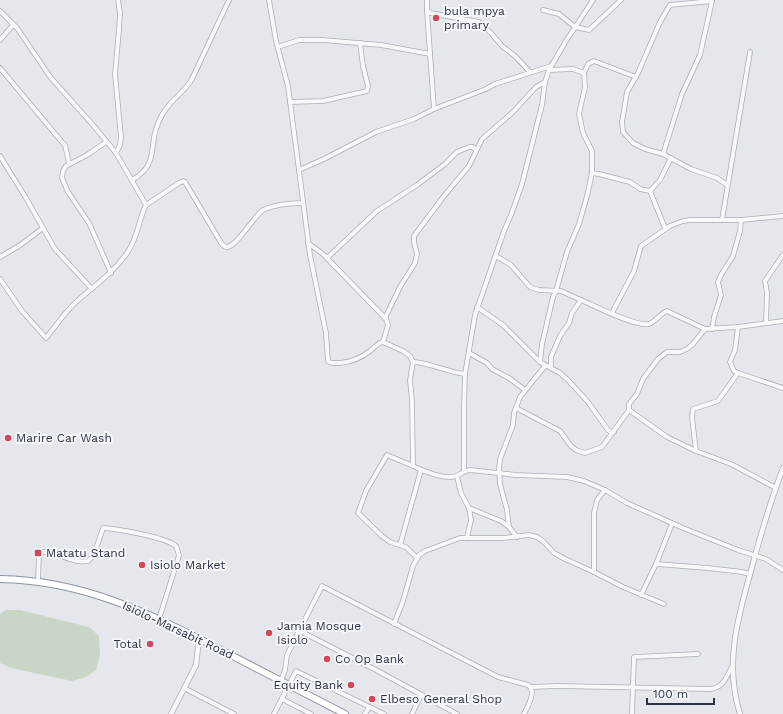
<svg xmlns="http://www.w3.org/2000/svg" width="783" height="714" font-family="'Work Sans',sans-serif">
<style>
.green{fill:#c9d6c5}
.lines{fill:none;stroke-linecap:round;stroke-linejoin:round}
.minor-casing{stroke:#a9aeb7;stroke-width:5.5}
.tertiary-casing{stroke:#a9aeb7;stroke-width:6}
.trunk-casing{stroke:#8b94a3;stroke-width:8}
.minor{stroke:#f7f8fa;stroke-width:4}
.tertiary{stroke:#f7f8fa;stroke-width:4.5}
.trunk{stroke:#fff;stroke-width:6}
.poi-dot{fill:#d1495b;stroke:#f4f6f9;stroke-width:1.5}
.labels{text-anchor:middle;stroke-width:4;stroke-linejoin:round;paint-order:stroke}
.poi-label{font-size:12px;fill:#2b3445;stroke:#f4f6f9;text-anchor:start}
.street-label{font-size:12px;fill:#2b3445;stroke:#f4f6f9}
</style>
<rect width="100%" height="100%" fill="#e4e7ec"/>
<!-- green -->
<polygon class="green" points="6,610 20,610 89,627 99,636 100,656 96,670 86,677 72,681 11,668 0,663 0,614"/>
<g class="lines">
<defs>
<g id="minor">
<path d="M 269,0 L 276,41 L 288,86 L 310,255 L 326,333 L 328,361 C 331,364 335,363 340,363 C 351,362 361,358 370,351 C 374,348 377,343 383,342 L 403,351 L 410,356 L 413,362 L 410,380 L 412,401 L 413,466 C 423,471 445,480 456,476 C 462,474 462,471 470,470 L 516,475 L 567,477 L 584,481 L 605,490 L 627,503 L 683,528 L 738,550 L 766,559 L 783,570"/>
<polyline points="427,0 427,10 430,13 479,22 491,33 502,46 515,56 530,72"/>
<polyline points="712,1 670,5 660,22 638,73 627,92 622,122 623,132 633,143 645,149 663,154 691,169 717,178 727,185"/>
<polyline points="543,10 559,14 575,27 589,30 621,0"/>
<path d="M 0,11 L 17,28 L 51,78 L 93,125 L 116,153 L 146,205 C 138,221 138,238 127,253 C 113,273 94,286 76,302 C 64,313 56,326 46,338 L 22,311 L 0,279"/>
<polyline points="427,11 434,109"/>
<polyline points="0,40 13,25"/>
<polyline points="278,47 299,40 323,40 381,45 430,54"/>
<polyline points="0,68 62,142 65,145 69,163"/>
<polyline points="549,70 573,69 584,73"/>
<polyline points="290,102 323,101 367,91 368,86 363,66 360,43"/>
<polyline points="106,142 87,155 66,166 63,171 62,178 68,192 89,223 111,273"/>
<polyline points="116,153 120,145 121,137 115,74 119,30 120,13 118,0"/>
<polyline points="663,154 682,94 700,55 712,1"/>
<polyline points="0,156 26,198 55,249 92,289"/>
<polyline points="299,170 324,159 376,132 414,119 434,109 486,89 495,84 551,66"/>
<polyline points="592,173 599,174 630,182 640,189 650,191 660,180 671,158"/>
<path d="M 132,180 C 139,176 146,170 149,163 C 152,157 152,151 153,145 C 154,134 157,124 162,115 C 169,101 184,93 192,79 L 229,0"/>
<polyline points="650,191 665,228"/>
<path d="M 146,205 L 179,183 L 183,181 L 185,182 L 220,241 C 221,243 223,246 226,247 C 235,249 255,215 263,210 C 276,204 289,203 303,203"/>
<polyline points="722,220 750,52"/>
<polyline points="308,243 323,254 386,319 388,325 383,342"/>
<polyline points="496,256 511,265 530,287 539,290 561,291 581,300 572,313 569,323 560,336 551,357 551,368"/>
<polyline points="0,257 19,246 43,228"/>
<polyline points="327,258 377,211 417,185 445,164 457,152 469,147 473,147 476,150"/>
<path d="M 581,300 C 595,306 636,327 649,324 C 656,321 660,314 667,311 L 705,329 L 738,327 L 783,321"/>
<polyline points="477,307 503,325 540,362 560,373 568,380 588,402 608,430 611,432 614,432"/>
<polyline points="612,313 634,271 641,246 670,226 683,221 690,220 741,220 783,216"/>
<polyline points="385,318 400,287 415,263 417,254 414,242 414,236 444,196 469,166 482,139 513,112 536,87 545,82"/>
<polyline points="766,323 767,293 765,281 783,255"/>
<polyline points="738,327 735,350 730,362 734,371 738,373 783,388"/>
<polyline points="705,329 693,344 687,349 680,352 667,352 658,359 643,379 637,394 629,404 629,410 667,437 696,451 731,464 776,488"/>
<polyline points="712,329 714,317 721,295 718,282 721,275 733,256 740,231 741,220"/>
<polyline points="469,353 487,363 492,369 509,378 525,390"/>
<path d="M 413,362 C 431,363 447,372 465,374"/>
<polyline points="540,362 542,344 553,297 556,291 567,252 579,224 587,196 592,173 592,151 583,133 579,114 585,87 584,73 588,64 594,61 636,77"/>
<polyline points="516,408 560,431 571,446 576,450 585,453 602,447 629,410"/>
<polyline points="696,451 692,418 693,409 718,401 738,373"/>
<polyline points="413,466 387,455 366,491 358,513 382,536 390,542 406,547 417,558"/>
<polyline points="464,471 464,407 465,374 475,315 504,231 511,215 522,184 542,105 545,82 549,70 566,41 593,0"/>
<polyline points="457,476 461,493 469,508 501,521 509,527"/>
<polyline points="517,537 509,527 507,510 500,484 499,469 500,459 513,425 514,413 520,397 545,366"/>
<polyline points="467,538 471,520 469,508"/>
<polyline points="400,545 421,470"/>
<polyline points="656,564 708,568 742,572 750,574"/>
<polyline points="594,572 594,513 597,500 605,490"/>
<path d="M 38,582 L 39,552 C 57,550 70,564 88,561 L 94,555 L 103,528 C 118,529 165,537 176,546 L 179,555 L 177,562 L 159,619"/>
<polyline points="641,595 656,564 672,524"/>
<polyline points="394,624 403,601 413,566 419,555 425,551 460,538 503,538 529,535 537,537 544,542 554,553 565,559 594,572 623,587 664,604"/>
<polyline points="300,631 376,670 457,714"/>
<path d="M 281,681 L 285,670 L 287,655 L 322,586 L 498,677 L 528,685 C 537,691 528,706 524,714"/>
<path d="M 531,687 L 558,686 L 711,689 C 724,687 726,677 732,667"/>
<polyline points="184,688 234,714"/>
<polyline points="282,699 311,714"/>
<polyline points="274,714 296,671 384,714"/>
<polyline points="365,714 369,707"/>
<polyline points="412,714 421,695"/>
<polyline points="632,714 634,657 698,654"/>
</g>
<g id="tertiary">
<polyline points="171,714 196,665 199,639"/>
<path d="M 740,714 C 724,663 738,617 752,567 C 761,533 771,500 783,468"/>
</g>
<path id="trunk" d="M 0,579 C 83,580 151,614 223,651 C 264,672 304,693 345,714"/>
</defs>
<!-- minor casing -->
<use href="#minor" class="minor-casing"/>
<!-- tertiary casing -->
<use href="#tertiary" class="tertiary-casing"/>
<!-- trunk casing -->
<use href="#trunk" class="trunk-casing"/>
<!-- minor -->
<use href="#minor" class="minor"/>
<!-- tertiary -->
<use href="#tertiary" class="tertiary"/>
<!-- trunk -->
<use href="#trunk" class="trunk"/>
</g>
<!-- markers -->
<g class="poi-dot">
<circle cx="436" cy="18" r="4"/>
<circle cx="8" cy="438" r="4"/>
<rect x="34" y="549" width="8" height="8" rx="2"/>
<circle cx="142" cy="565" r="4"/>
<circle cx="269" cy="633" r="4"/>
<circle cx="150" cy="644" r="4"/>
<circle cx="327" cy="659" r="4"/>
<circle cx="351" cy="685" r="4"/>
<circle cx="372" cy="699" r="4"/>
</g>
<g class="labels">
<!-- poi labels -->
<g class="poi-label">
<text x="444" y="15">bula mpya<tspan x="444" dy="14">primary</tspan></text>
<text x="16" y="442">Marire Car Wash</text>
<text x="46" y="557">Matatu Stand</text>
<text x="150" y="569">Isiolo Market</text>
<text x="277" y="630">Jamia Mosque<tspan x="277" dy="14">Isiolo</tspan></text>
<text x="142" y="648" text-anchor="end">Total</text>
<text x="335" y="663">Co Op Bank</text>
<text x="343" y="689" text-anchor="end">Equity Bank</text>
<text x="380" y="703">Elbeso General Shop</text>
</g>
<!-- street labels -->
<g class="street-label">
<text transform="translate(178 630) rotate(25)" y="4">Isiolo-Marsabit Road</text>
</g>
</g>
<!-- scale -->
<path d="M647 698v6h67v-6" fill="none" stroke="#2b3445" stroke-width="2"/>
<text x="653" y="698" font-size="12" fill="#2b3445" stroke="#f4f6f9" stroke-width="3" paint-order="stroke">100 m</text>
</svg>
